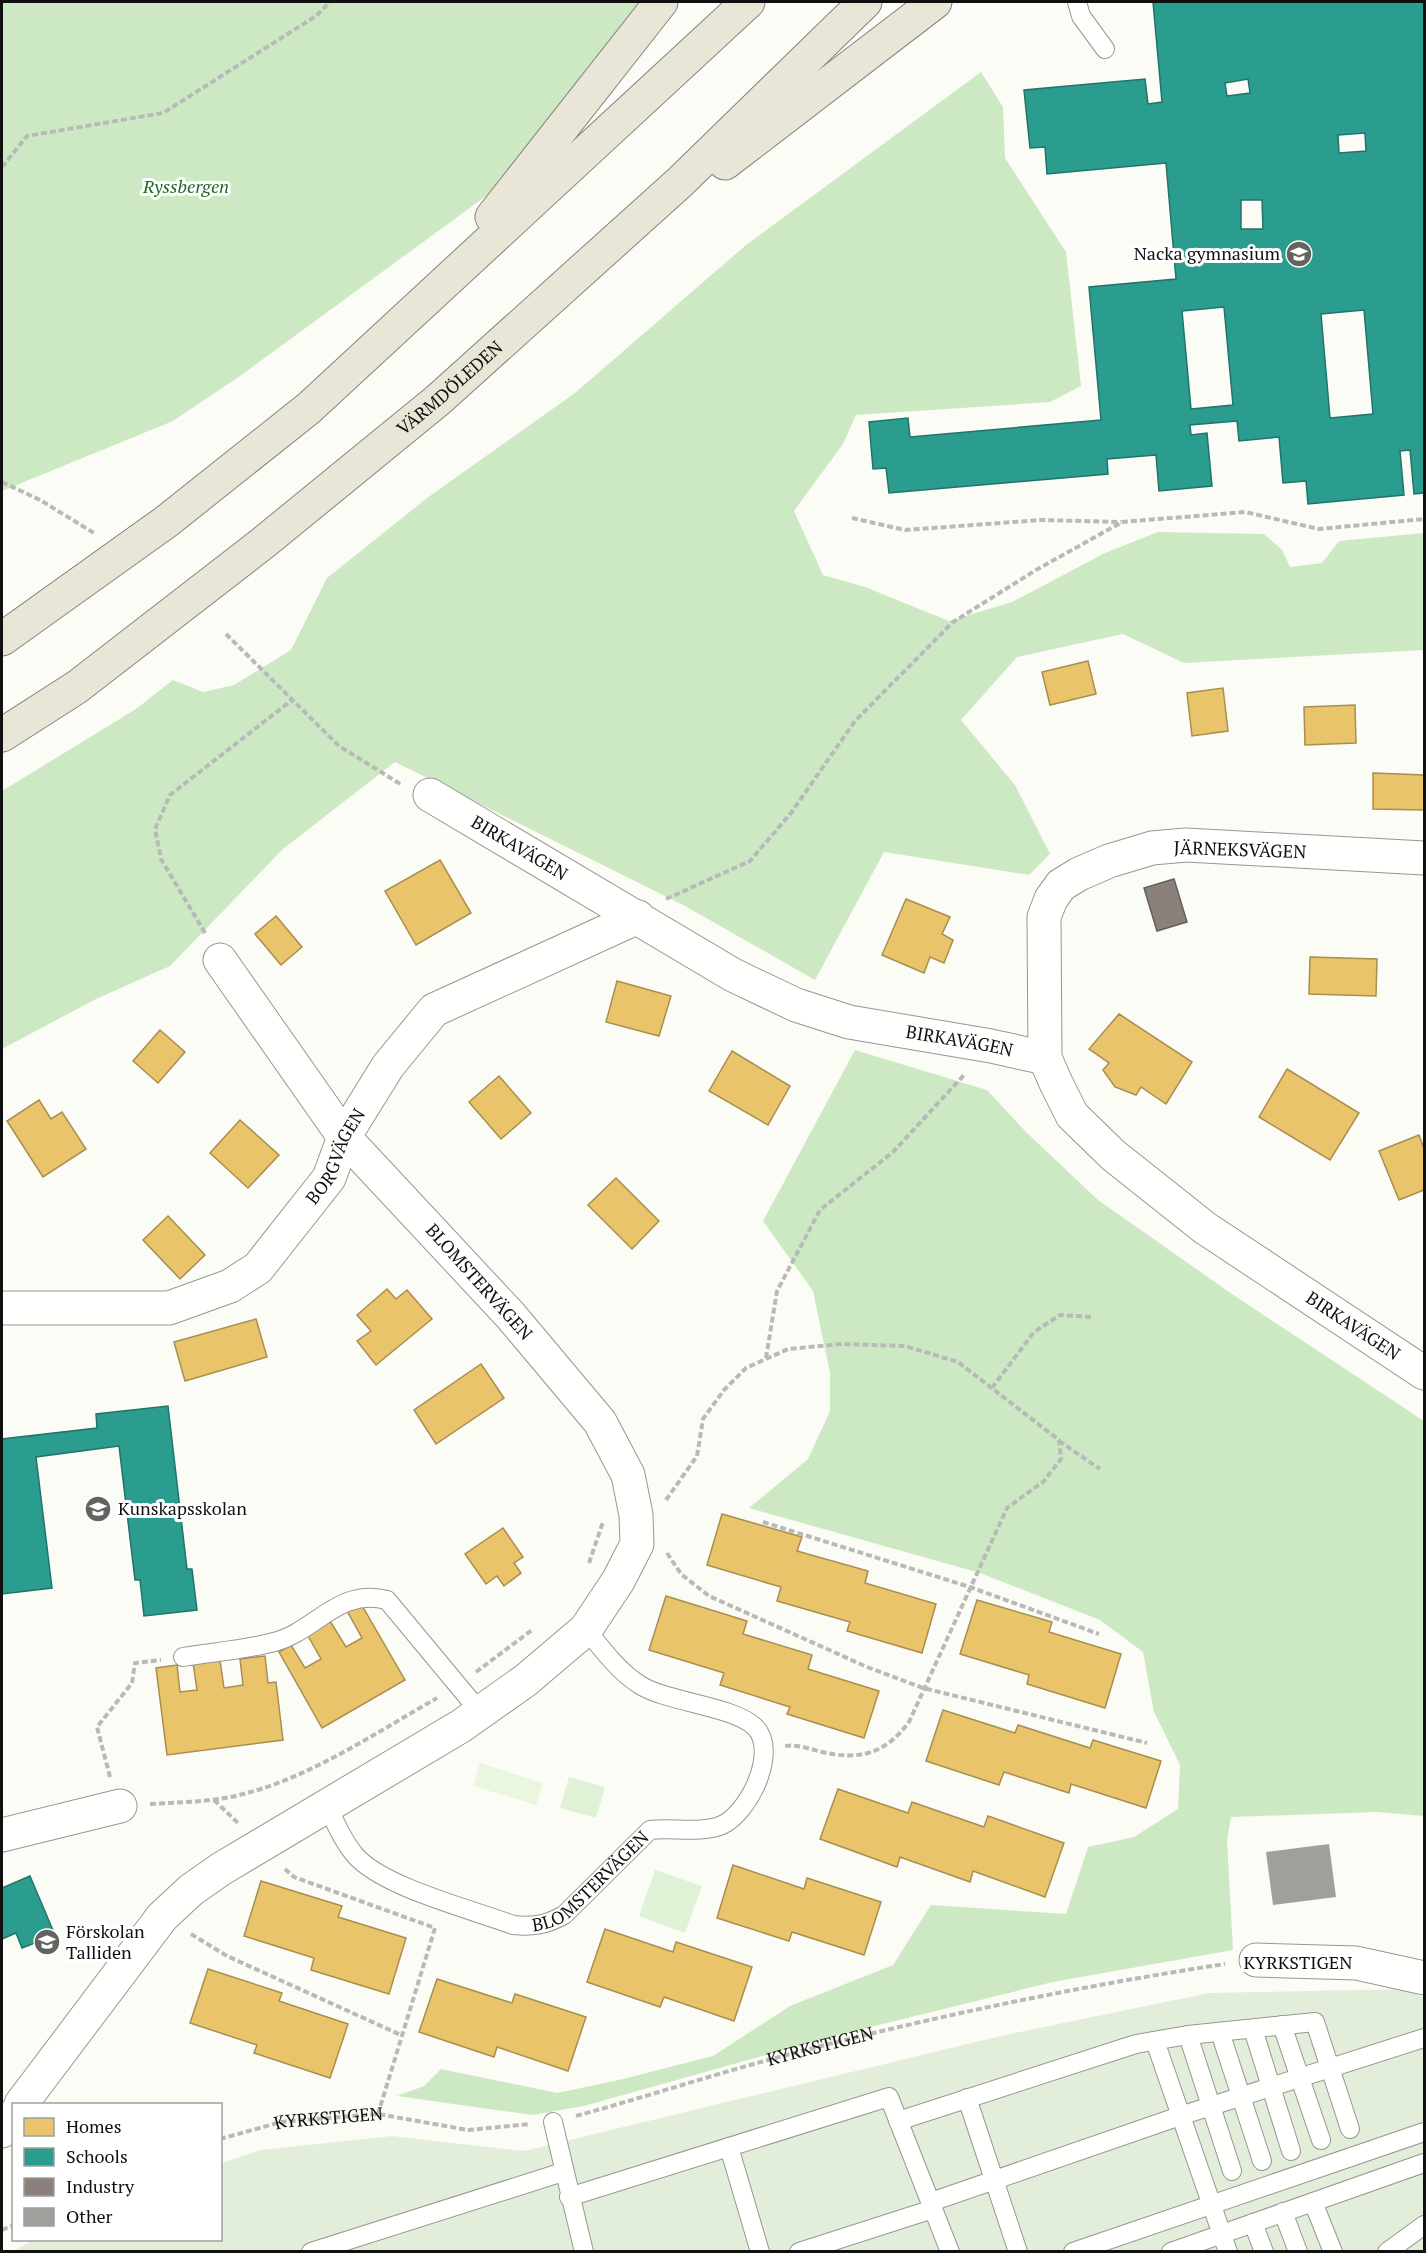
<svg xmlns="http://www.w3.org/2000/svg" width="1426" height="2253" font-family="'PT Serif',serif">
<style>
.green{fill:#dff2d6}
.forest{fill:#cde9c4}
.cemetery{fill:#e3eeda}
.pitch{fill:#eaf6e0}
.homes{fill:#e9c46a;stroke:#a88e4f;stroke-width:1.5}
.schools{fill:#2a9d8f;stroke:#227369;stroke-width:1.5;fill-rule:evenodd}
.industry{fill:#8a817c;stroke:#655f5c;stroke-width:1.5}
.building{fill:#a09f9b}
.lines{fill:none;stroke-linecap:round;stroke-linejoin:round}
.lane-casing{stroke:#969694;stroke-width:20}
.street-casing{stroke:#969694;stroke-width:35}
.highway-casing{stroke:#848481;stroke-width:35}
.path{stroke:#b9b9b8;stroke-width:4;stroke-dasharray:6 3;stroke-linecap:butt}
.lane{stroke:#fffffe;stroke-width:18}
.street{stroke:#fffffe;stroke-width:33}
.highway{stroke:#eae6d7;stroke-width:33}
.labels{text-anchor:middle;stroke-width:6;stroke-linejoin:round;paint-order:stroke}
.park-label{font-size:18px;font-style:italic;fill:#206826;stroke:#fff}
.poi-label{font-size:18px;fill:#101010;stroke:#fff;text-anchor:start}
.street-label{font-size:18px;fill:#101010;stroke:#fff}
</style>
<rect width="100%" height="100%" fill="#fcfcf6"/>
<!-- green -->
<g class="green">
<polygon points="569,1777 605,1787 596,1818 560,1808"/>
<polygon points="655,1870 702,1886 685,1933 639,1916"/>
</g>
<!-- forest -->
<g class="forest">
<polygon points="2,2 643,2 523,169 240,376 173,421 2,491"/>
<polygon points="981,72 1003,107 1005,158 1066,252 1081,386 1050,402 856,415 843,444 794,511 823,575 865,587 949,621 1012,602 1105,553 1158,532 1264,534 1282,550 1290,567 1322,563 1339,541 1424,533 1424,650 1184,663 1123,634 1017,657 961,720 1015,785 1050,854 1029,875 884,852 815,980 685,906 395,762 283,849 170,966 96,999 2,1049 2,791 136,709 173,680 203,692 234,685 291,650 327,578 427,498 575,393 746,245"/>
<polygon points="855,1050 987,1090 1026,1132 1098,1200 1232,1294 1424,1421 1424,1816 1377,1812 1231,1817 1227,1840 1233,1950 1053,1982 834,2036 584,2106 532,2115 397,2096 424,2086 441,2069 557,2093 619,2080 713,2056 790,2006 893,1965 931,1905 1066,1914 1088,1847 1134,1837 1178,1809 1180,1765 1154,1712 1143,1652 1100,1620 980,1573 749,1508 808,1459 830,1411 830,1373 813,1291 763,1221"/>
</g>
<!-- cemetery -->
<polygon class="cemetery" points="1405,1989 1424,1998 1424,2251 12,2252 33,2240 220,2240 221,2163 261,2150 392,2136 524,2151 1005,2035 1209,1993"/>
<!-- pitch -->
<polygon class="pitch" points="480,1763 543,1783 536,1805 473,1786"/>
<!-- homes -->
<g class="homes">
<polygon points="1088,661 1096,694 1050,705 1042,672"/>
<polygon points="1223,688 1228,731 1192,736 1187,693"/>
<polygon points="1355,705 1356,743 1305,745 1304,707"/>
<polygon points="1373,773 1424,775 1424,810 1373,809"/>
<polygon points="440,860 471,913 416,945 385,891"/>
<polygon points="906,899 950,917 942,934 953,940 944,963 930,957 924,973 882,955"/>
<polygon points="276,916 302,947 281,965 255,934"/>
<polygon points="1310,957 1377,959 1376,996 1309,994"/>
<polygon points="617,981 671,996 659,1036 606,1022"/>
<polygon points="1119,1014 1192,1062 1166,1104 1141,1087 1136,1095 1115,1087 1103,1070 1109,1063 1089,1049"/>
<polygon points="160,1030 185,1052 158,1083 133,1061"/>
<polygon points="732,1051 790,1086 768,1125 709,1091"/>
<polygon points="1287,1069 1359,1113 1330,1160 1259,1117"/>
<polygon points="499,1076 531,1113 501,1139 469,1102"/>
<polygon points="39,1100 51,1119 62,1112 86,1149 43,1177 7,1121"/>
<polygon points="240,1120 279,1155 248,1188 210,1153"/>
<polygon points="1419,1135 1424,1149 1424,1190 1399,1200 1379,1151"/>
<polygon points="616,1178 659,1221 632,1249 588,1205"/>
<polygon points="168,1216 205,1255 180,1279 143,1240"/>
<polygon points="387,1289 396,1299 407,1290 432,1319 376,1365 357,1341 371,1331 357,1315"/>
<polygon points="256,1319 267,1357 185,1381 174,1342"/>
<polygon points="481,1364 504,1398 436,1444 414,1410"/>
<polygon points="722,1514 802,1537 797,1551 868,1571 865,1583 936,1604 922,1653 847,1631 850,1622 777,1601 781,1587 707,1565"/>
<polygon points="503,1528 523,1557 514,1563 521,1573 504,1586 497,1576 486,1584 465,1554"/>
<polygon points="666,1596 747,1621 743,1634 812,1655 808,1669 879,1691 864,1738 787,1714 790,1707 720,1685 724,1673 649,1650"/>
<polygon points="977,1600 1052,1622 1049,1632 1121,1654 1105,1708 1027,1684 1029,1675 960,1654"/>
<polygon points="360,1602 405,1680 322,1728 279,1652 291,1645 305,1668 321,1659 307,1634 330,1621 346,1647 362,1638 346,1609"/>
<polygon points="265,1656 268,1683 276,1682 283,1740 167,1755 156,1668 177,1665 180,1692 197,1690 193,1663 220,1660 224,1688 243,1685 240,1659"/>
<polygon points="943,1710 1015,1733 1018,1725 1090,1748 1093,1740 1161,1761 1146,1808 1071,1784 1069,1793 1004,1772 999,1785 926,1761"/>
<polygon points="838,1789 908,1813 912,1802 984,1827 988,1816 1064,1843 1045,1897 973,1871 970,1882 900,1857 897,1867 820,1839"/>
<polygon points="733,1865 804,1889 807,1878 881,1902 864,1955 792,1932 789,1941 717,1918"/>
<polygon points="261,1881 342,1906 338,1917 406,1938 389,1994 311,1970 314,1958 244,1936"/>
<polygon points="605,1929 673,1952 676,1942 752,1967 734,2021 664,1997 660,2007 587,1982"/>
<polygon points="208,1969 282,1993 279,2001 348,2024 330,2078 254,2053 257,2045 190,2023"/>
<polygon points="437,1979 512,2003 515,1994 586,2017 568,2071 497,2047 494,2057 419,2032"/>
</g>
<!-- schools -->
<g class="schools">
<path d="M 1153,2 L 1424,2 L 1424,493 L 1414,494 L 1410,450 L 1400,451 L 1404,495 L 1308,504 L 1306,481 L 1283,483 L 1279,437 L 1239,441 L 1237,421 L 1190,425 L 1191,435 L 1207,433 L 1212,486 L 1159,491 L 1156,455 L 1107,459 L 1108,474 L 889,493 L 886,468 L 873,469 L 869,422 L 908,418 L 910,437 L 1101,420 L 1089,287 L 1176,279 L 1166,163 L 1047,174 L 1045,147 L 1030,148 L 1024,90 L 1145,79 L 1148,104 L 1162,102 ZM 1248,79 L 1250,93 L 1227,96 L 1225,83 ZM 1365,133 L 1366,151 L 1339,153 L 1338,135 ZM 1241,200 L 1262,200 L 1263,229 L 1241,229 ZM 1224,307 L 1233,405 L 1191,409 L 1182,311 ZM 1364,310 L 1373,414 L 1330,418 L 1321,314 Z"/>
<polygon points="168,1406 187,1569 192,1569 197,1610 144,1616 140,1580 135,1580 119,1446 36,1457 52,1588 2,1594 2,1439 97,1428 96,1414"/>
<polygon points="30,1876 55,1935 22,1948 16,1933 2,1939 2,1888"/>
</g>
<!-- industry -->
<polygon class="industry" points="1174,879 1187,922 1157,931 1144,888"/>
<!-- building -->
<polygon class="building" points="1329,1844 1336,1897 1273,1905 1266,1852"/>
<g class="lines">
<defs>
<g id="lane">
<polyline points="1077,2 1081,16 1105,49"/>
<path d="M 183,1657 C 213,1652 244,1650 274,1642 C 315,1632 338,1587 387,1600 L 480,1712"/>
<path id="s3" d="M 328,1806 C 335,1823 342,1839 354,1854 C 381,1887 471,1909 513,1925 C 533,1927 546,1925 564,1915 L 650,1830 C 673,1827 700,1834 722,1825 C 749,1813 779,1751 755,1727 C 733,1706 667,1702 640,1685 C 618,1671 602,1649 586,1629"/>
<polyline points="1282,2025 1321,2140"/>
<polyline points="1253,2029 1291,2151"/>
<polyline points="1220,2032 1262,2161"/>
<polyline points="1188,2035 1232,2171"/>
<polyline points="1155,2041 1228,2252"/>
<polyline points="967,2098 1018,2252"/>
<polyline points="898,2121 1136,2044 1188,2035 1315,2022 1350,2129"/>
<polyline points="553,2122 584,2252"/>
<polyline points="729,2147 760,2252"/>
<polyline points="569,2197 889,2097 950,2252"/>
<polyline points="931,2202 1180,2116 1424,2038"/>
<polyline points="1313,2202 1333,2252"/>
<polyline points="1283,2212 1298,2252"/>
<polyline points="1253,2223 1264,2252"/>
<polyline points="311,2252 563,2172"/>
<polyline points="799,2252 933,2209"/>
<polyline points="1073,2252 1424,2132"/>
<polyline points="1171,2252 1424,2163"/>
<polyline points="1387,2252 1424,2225"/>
</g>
<g id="street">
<path id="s4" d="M 430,795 L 733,975 L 796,1005 L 849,1022 L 991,1046 L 1045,1058"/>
<path id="s5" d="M 1424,858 L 1186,845 L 1152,848 L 1109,861 L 1079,874 L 1061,885 L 1051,899 L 1044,917 L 1045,1058 L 1056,1083 L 1072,1115 L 1113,1155 L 1205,1228 L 1424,1373"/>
<path id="s6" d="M 2,1308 L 169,1308 L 230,1286 L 258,1268 L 329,1178 L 344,1137 L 388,1066 L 434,1010 L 638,917"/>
<polyline points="2,1835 120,1806"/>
<polyline points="1256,1960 1356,1963 1424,1978"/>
<polyline points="21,2104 162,1917 191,1890 221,1869 461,1726 526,1680 586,1629 618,1581 637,1544 636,1515 628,1475 600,1422 511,1316 344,1137 220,960"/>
<polyline points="2,2131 14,2115"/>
</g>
<g id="highway">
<polyline points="725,163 935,2"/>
<polyline points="492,217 661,2"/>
<polyline points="2,639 167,521 309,408 748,2"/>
<path id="s7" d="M 2,735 L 77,687 L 263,543 L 438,400 L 679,183 L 865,2"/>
</g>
</defs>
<!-- lane casing -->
<use href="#lane" class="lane-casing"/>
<!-- street casing -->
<use href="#street" class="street-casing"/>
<!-- highway casing -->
<use href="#highway" class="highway-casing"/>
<!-- path -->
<g class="path">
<polyline points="2,167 27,136 163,113 316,16 330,2"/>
<polyline points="2,482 40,500 94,533"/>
<polyline points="852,518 905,530 1041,520 1121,522"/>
<polyline points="226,634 339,746 402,785"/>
<polyline points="666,899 750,861 791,813 855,721 953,622 1036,570 1122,522 1245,512 1319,529 1424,519"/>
<polyline points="205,933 161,859 155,829 170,795 292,700"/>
<polyline points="766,1358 777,1291 820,1210 893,1152 964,1075"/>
<polyline points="992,1388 1034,1332 1060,1315 1092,1317"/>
<polyline points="1059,1441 1100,1469"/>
<path d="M 666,1500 L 697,1456 L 703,1419 L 724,1390 L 746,1368 L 788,1349 L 842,1344 L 905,1346 L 958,1362 L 1059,1440 L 1061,1459 L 1044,1481 L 1007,1508 L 909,1722 C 886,1753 860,1761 822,1752 C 810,1749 797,1744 785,1746"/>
<polyline points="763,1522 970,1587 1099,1634"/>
<polyline points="667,1553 681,1574 709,1596 867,1667 923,1688 1147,1743"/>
<polyline points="589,1563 603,1522"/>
<polyline points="476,1672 532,1630"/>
<polyline points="110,1777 97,1727 132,1683 135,1663 161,1660"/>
<polyline points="214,1800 239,1824"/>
<path d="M 150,1804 C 183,1802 216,1802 247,1793 C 312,1776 379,1731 437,1698"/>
<polyline points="285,1869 294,1877 435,1928 378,2114"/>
<polyline points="191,1934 227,1956 401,2035"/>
<path id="s1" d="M 576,2116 C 649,2096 721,2072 794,2053 C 936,2016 1080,1986 1225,1964"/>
<path id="s2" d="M 220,2139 L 281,2122 L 378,2114 L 468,2130 L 530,2124"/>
<polyline points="2,2230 14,2225"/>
</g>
<!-- lane -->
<use href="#lane" class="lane"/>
<!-- street -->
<use href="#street" class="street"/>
<!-- highway -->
<use href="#highway" class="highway"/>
</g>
<!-- icons -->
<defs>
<symbol id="school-disc" viewBox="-11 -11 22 22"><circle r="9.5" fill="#636360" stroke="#fff"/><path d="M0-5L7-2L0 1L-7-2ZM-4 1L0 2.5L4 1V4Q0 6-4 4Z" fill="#fff"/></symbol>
</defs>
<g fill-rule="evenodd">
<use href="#school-disc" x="1284" y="239" width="30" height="30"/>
<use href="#school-disc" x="83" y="1494" width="30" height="30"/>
<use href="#school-disc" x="32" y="1927" width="30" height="30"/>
</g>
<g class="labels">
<!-- park labels -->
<g class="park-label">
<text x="186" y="193">Ryssbergen</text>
</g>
<!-- poi labels -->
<g class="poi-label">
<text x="1280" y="260" text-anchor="end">Nacka gymnasium</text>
<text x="118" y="1515">Kunskapsskolan</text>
<text x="66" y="1938">Förskolan<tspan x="66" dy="21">Talliden</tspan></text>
</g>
<!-- street labels -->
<g class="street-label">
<text dy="6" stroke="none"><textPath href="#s7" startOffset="567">VÄRMDÖLEDEN</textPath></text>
<text dy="6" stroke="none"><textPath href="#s4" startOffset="104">BIRKAVÄGEN</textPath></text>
<text transform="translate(1240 850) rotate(2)" y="6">JÄRNEKSVÄGEN</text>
<text dy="6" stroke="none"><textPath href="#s4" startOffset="590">BIRKAVÄGEN</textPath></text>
<text dy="6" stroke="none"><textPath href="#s6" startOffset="402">BORGVÄGEN</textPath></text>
<text transform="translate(479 1282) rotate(48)" y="6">BLOMSTERVÄGEN</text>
<text dy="6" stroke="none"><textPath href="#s5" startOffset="964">BIRKAVÄGEN</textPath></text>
<text dy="6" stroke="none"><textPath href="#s3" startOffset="324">BLOMSTERVÄGEN</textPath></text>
<text x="1298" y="1969">KYRKSTIGEN</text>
<text dy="6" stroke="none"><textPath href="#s1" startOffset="254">KYRKSTIGEN</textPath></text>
<text dy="6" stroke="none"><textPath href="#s2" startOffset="111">KYRKSTIGEN</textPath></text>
</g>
</g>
<!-- border -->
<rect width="1426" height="2253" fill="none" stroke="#101010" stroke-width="6"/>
<!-- legend -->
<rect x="12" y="2103" width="210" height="138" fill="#ffffff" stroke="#9f9f9f" stroke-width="1.5"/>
<rect x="24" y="2118" width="30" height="18" fill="#e9c46a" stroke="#9f9f9f" stroke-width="1.5"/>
<text x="66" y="2133" font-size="18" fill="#101010">Homes</text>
<rect x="24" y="2148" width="30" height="18" fill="#2a9d8f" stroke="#9f9f9f" stroke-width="1.5"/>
<text x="66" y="2163" font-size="18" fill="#101010">Schools</text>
<rect x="24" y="2178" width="30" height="18" fill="#8a817c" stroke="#9f9f9f" stroke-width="1.5"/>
<text x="66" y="2193" font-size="18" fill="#101010">Industry</text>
<rect x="24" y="2208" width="30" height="18" fill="#a09f9b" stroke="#9f9f9f" stroke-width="1.5"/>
<text x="66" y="2223" font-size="18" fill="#101010">Other</text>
</svg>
